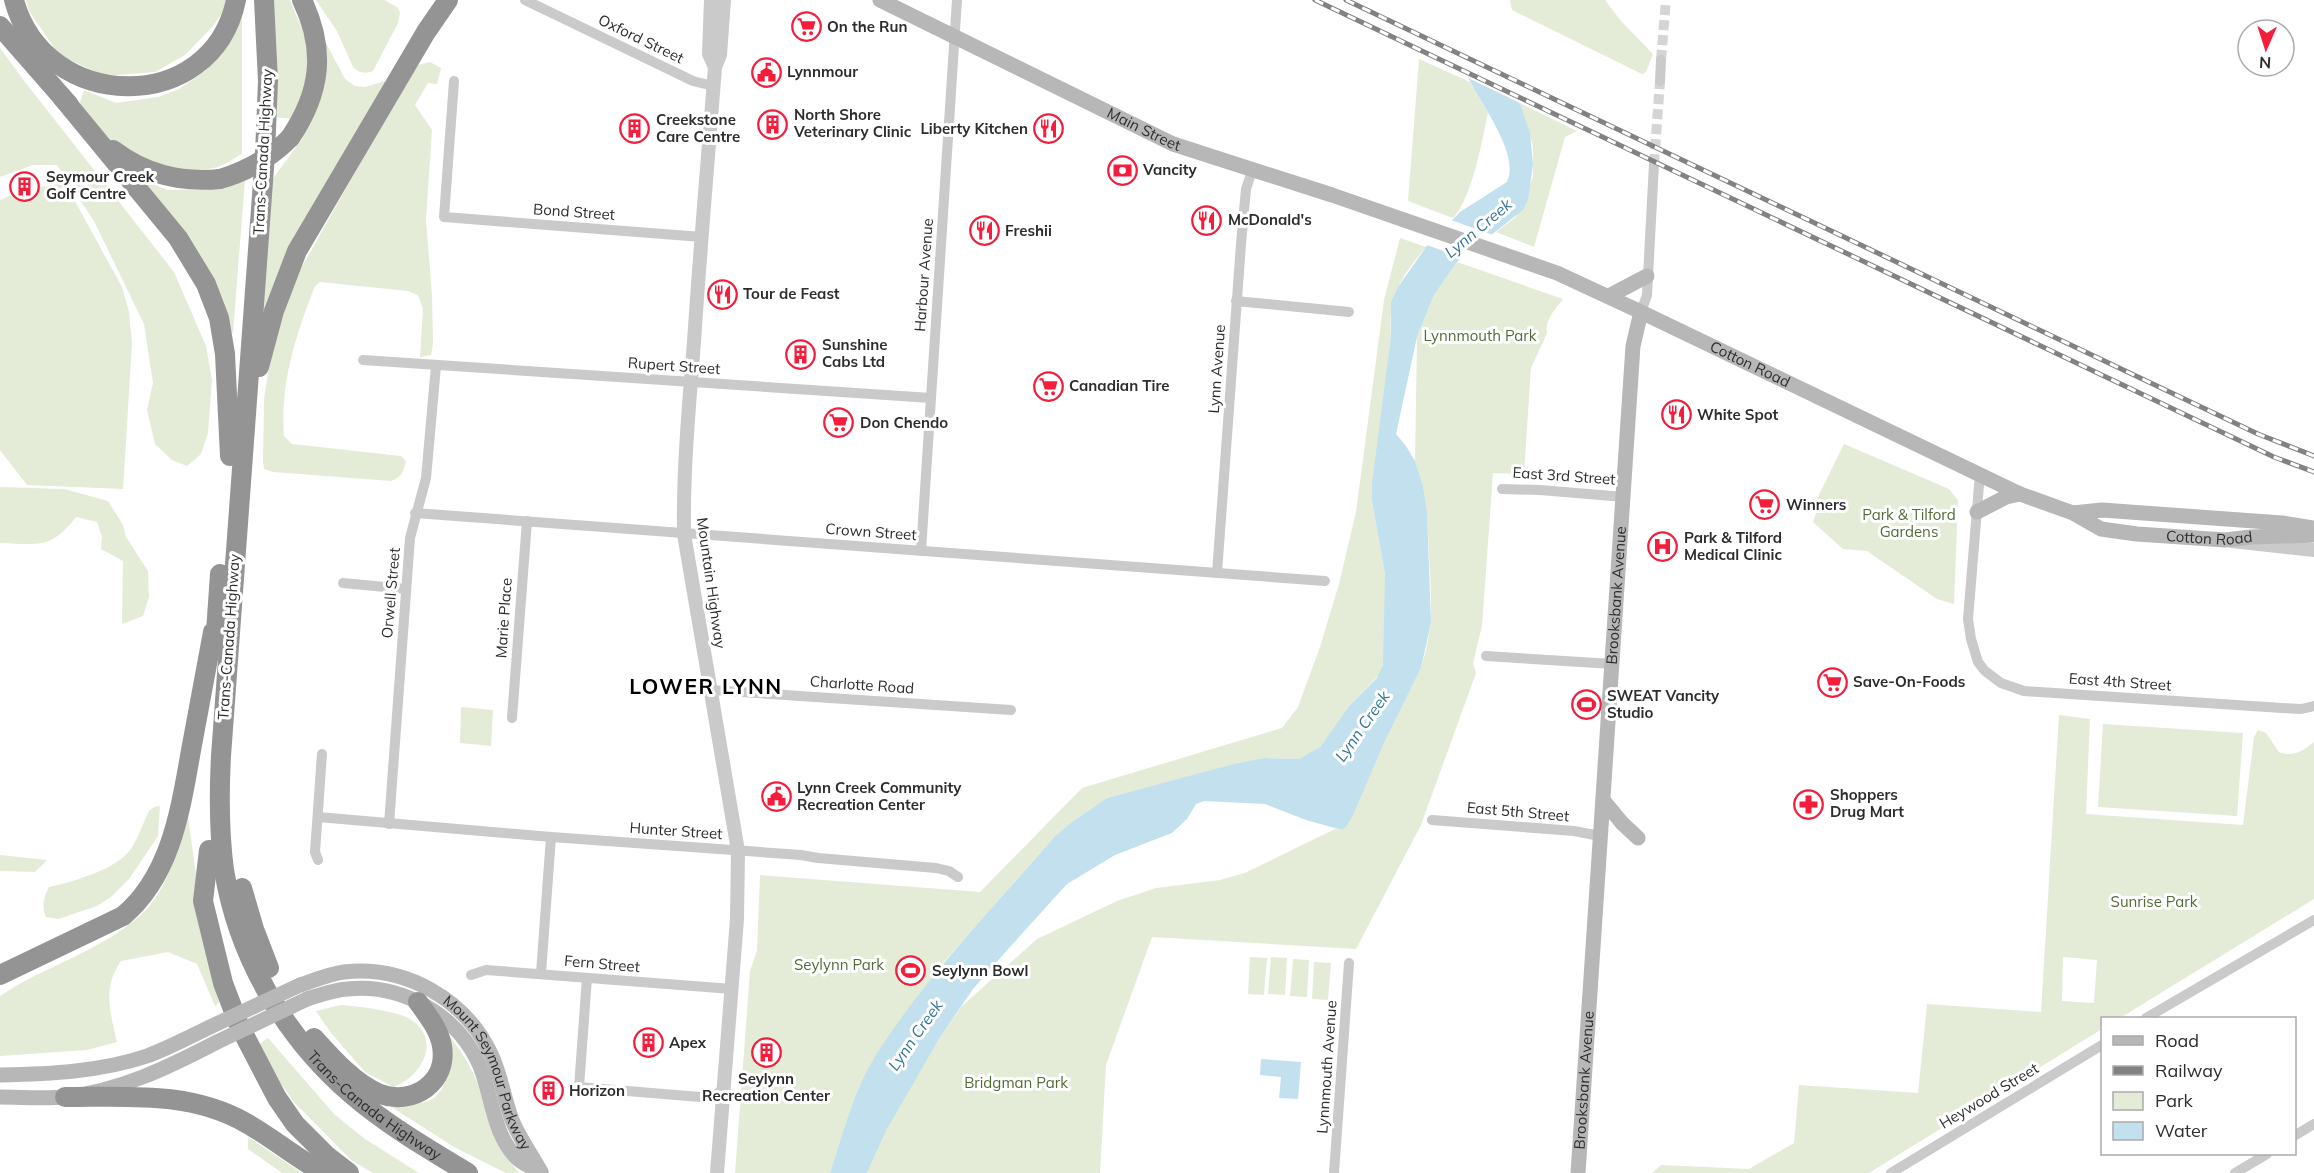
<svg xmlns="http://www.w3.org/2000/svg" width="2314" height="1173" font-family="Mulish,sans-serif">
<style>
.green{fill:#e4ecd8;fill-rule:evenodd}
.water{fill:#c2e0ee}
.pier{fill:#fff}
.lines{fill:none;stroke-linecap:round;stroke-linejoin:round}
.minor-tunnel{stroke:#d5d5d5;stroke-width:10;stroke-dasharray:10 5;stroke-linecap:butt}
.minor{stroke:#cacaca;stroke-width:10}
.tertiary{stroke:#cacaca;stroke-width:14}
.secondary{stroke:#b7b7b7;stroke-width:15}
.motorway{stroke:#949494;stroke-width:20}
.rail-casing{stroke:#828282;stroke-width:5}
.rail{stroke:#fff;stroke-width:3;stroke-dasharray:9;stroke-linecap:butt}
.secondary-bridge{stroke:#b7b7b7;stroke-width:15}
.motorway-bridge{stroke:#949494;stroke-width:20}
.labels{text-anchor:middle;stroke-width:6;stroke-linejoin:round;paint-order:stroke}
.poi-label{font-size:15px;font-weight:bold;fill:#2d2d2d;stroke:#fff;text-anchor:start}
.street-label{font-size:15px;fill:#2d2d2d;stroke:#fff}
.park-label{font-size:15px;fill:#536c36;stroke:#fff}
.water-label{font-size:16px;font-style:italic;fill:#347695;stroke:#fff}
.district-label{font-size:21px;font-weight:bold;letter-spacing:1.5px;fill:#000;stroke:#fff}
</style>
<rect width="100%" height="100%" fill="#fff"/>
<!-- green -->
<g class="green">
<polygon points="26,0 227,0 223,12 213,26 185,55 155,72 105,76 59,55 29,11"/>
<polygon points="270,0 290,0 307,41 309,75 293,119 272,117"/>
<path d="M 316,0 L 384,0 L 397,7 L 400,13 L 398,23 L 373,71 C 366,74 359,73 353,67 L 337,31 Z"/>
<polygon points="1510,0 1605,0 1621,21 1653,54 1646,72 1642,74 1512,10"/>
<path d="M 242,8 L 242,154 C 235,158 226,164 218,167 C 178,178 136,163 106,137 C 96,128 88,115 79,105 L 84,90 L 116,103 L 158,97 L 179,89 L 205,71 L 222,51 L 233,36 Z"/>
<polygon points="317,26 345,79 355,86 365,87 385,81 386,85 262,334 266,188 302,139 318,98"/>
<polygon points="0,48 25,82 174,272 206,346 212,380 208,433 201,454 187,466 172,460 155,444 147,410 153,383 144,324 94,221 57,165 33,165 0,177"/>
<path d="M 1419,59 L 1470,82 L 1488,113 C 1482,141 1472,198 1453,218 L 1408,201 Z"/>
<path d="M 430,62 L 441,68 L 437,84 L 428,83 L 415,105 L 432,130 L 426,220 L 432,295 L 433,344 L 431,355 L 420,357 L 423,309 L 418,295 L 408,291 L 320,282 L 315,286 C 296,334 280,383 284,436 L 292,444 L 401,456 L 406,461 C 404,471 401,478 391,481 L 273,472 L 264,469 L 263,462 L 264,399 L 272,347 L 295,279 L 403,87 L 418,65 Z"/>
<polygon points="1520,103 1577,131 1565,137 1534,247 1496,232 1516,217 1533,177 1533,146"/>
<polygon points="129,175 168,190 221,189 245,179 233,333 228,332"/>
<polygon points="65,183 122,287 129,312 132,344 123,489 27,485 0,450 0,200 27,189"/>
<path d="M 1400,238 L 1426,247 C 1401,277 1388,296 1391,336 L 1372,501 L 1385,574 L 1385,654 L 1381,673 L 1349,706 L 1320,747 L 1309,754 L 1299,759 L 1265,758 L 1107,798 L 1073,821 L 1055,836 L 944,962 L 873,1060 L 855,1099 L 830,1173 L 735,1173 L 750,971 L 757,951 L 760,875 L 980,892 L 1082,788 L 1282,728 L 1298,707 L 1320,647 L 1339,584 L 1356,512 L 1384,300 Z"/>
<path d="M 1457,262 L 1563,299 C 1556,309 1544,320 1547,333 L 1531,368 L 1524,474 L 1493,473 L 1482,626 L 1473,663 L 1476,673 L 1421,825 L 1356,949 L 1152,937 L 1106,1065 L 1100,1173 L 867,1173 L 887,1129 L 905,1096 L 939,1039 L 962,1006 L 1037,939 L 1117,901 L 1156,888 L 1220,880 L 1245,873 L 1335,829 L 1342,830 L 1347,826 L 1384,743 L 1421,668 L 1426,650 L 1431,623 L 1431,596 L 1427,512 L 1423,485 L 1415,461 L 1417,337 L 1434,295 Z"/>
<polygon points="1844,444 1949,489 1958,500 1954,604 1937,599 1867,551 1843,549 1813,522 1817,510 1813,507"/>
<path d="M 0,487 L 64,489 L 108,501 L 123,525 L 126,537 L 148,571 L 149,597 L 143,616 L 122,624 L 123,561 L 101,549 L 102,537 L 97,522 L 76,517 C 50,550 39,544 0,543 Z"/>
<polygon points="461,707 493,710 491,746 460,743"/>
<path d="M 2059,715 L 2090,719 L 2086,814 L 2243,825 L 2254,737 L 2258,730 L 2266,733 L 2279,752 C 2295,757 2301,752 2314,742 L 2314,899 L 2120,1018 L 2102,1018 L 2102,1029 L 1869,1173 L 1652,1173 L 1661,1165 L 1749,1169 L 1794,1143 L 1799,1085 L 1918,1093 L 1927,1004 L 2041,1012 ZM 2063,957 L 2097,960 L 2094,1003 L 2062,1001 Z"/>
<polygon points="2103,724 2243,733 2237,816 2098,807"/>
<path d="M 160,806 L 158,836 L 129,879 L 111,897 L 97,906 L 58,919 L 46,917 C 41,907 44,897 49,887 C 72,882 115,870 130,850 C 138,839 143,823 149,811 L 154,807 Z"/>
<path d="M 187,809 L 200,904 L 219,1002 L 215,1006 L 197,964 L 168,952 L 121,961 C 102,989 110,1011 117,1042 L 87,1050 L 0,1056 L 0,996 C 46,965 102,951 143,913 C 169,889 179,842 187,809 Z"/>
<polygon points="0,855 47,860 35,872 0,871"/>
<polygon points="1250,957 1267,958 1264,995 1248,994"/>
<polygon points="1271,957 1287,958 1285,995 1268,994"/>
<polygon points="1293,959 1309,960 1307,997 1290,996"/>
<polygon points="1314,962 1331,963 1328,1000 1312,999"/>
<path d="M 341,1005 C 356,1006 398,1011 410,1019 C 443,1040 421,1077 393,1087 L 365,1072 L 331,1033 L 316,1011 Z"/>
<path d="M 446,1031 C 459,1048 470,1064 478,1084 C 491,1115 497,1147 519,1173 L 506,1173 L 454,1147 L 382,1101 C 448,1113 449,1088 446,1031 Z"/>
<polygon points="268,1038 334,1114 365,1139 419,1173 373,1173 351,1160 294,1102 255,1047"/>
<polygon points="248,1137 302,1173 282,1173 248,1149"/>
</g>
<!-- water -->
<g class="water">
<path d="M 1436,16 L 1520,103 L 1530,133 L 1533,164 L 1528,200 L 1523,210 L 1457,262 L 1434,295 L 1417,337 L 1396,434 L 1406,446 L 1415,461 L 1423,485 L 1427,512 L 1431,623 L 1421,668 L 1384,743 L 1353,815 L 1347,826 L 1342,830 L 1306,820 L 1265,804 L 1204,801 L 1196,804 L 1187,819 L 1172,833 L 1115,855 L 1067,884 L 1010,947 L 973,989 L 939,1039 L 887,1129 L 867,1173 L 830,1173 C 843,1135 853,1093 874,1058 C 925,977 993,908 1055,836 L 1073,821 L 1107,798 L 1234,764 L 1265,758 L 1299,759 L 1320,747 L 1349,706 L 1377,678 L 1383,665 L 1385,574 L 1372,501 L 1372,484 L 1391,336 L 1391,302 L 1398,287 L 1426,247 L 1460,212 L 1507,182 C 1520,155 1483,107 1471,83 C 1458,61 1448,38 1436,16 Z"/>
<polygon points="1261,1059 1301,1062 1298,1099 1279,1098 1281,1077 1260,1075"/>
</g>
<!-- pier -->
<g class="pier">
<polygon points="1426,0 1481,0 1524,105 1464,76"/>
<polygon points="1448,219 1496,236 1466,259 1424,244"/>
</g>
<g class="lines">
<!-- minor-tunnel -->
<g class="minor-tunnel">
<polyline points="1661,60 1666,0"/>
<polyline points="1654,164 1660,81"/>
</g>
<!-- minor -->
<g class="minor">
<polyline points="525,0 693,81 713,86"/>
<polyline points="454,81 444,217 702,237"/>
<polyline points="1660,81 1661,60"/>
<polyline points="1236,301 1349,312"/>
<polyline points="1641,312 1647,295 1654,164"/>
<polyline points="363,360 931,398"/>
<polyline points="1980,473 1968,619 1971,639 1978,662 1985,671 2001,683 2024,691 2282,708 2301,709 2314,706"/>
<polyline points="1502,489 1540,490 1624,497"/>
<polyline points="415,513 1325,581"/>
<polyline points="921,551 957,0"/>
<polyline points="1217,573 1241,244 1246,189 1253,168"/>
<polyline points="343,583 406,589"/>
<polyline points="1486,656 1613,664"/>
<polyline points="711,690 1011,710"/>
<polyline points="512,718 527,521"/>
<polyline points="318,817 551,837 801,855 818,858 936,868 949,871 958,877"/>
<polyline points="1432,820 1574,831 1600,836"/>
<polyline points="389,824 410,538 426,478 436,366"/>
<polyline points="318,860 315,852 322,754"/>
<polyline points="541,973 551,837"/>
<polyline points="471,975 486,970 732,989"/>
<polyline points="587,978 579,1087 712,1098 725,1087"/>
<polyline points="2146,1018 2314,920"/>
<polyline points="2294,1136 2314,1124"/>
<polyline points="1334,1173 1349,963"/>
<polyline points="1891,1173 2102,1045"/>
<polyline points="2235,1173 2267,1154"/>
</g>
<!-- tertiary -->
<g class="tertiary">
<polyline points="711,0 709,54 715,67"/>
<polyline points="2232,541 2314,550"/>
<path d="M 717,1173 L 737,919 L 738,851 L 684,534 C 683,469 689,406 694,342 C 700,250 708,159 715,67 L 720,55 L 724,0"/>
</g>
<!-- secondary -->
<g class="secondary">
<path id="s1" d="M 880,0 L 1173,144 L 1332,195 L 1557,273 L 1641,312 L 2020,494 L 2073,513 L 2101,529 L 2137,534 L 2225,540 L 2251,537 L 2314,535"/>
<polyline points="1609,296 1647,276"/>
<polyline points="1977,512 2006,497 2020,494"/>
<polyline points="2073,513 2102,510 2282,523 2314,528"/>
<polyline points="1603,800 1622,823 1638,838"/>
<path id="s2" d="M 300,985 C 315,980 329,974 344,972 C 405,965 465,999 491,1054 C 501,1075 504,1099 512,1120 C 519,1138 532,1155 541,1172"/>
<path d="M 307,999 C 320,995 333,990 347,989 C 402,983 458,1015 480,1066 C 492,1095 493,1135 517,1158 C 523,1164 533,1168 541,1172"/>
<path d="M 0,1075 C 49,1074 99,1072 147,1056 C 169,1048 189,1037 210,1027"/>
<path d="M 0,1097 C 21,1097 44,1099 65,1097 C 120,1091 169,1067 217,1042"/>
<path id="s3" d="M 1578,1173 L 1633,346 L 1641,312"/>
</g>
<!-- motorway -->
<g class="motorway">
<path d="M 14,0 C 44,113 212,117 236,0"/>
<path id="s4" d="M 264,0 L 268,81 L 265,154 L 221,756 C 219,794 219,832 224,870 C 238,957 285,1037 351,1094 C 387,1125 428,1149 468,1173"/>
<polyline points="0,26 69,105"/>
<polyline points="61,96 178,238 206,284 219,318 225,354 230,456"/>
<path d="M 290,138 C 321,92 326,50 302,0"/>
<path d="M 113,150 C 145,174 179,183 220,179"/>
<polyline points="259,367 274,311 297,251 426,32 448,0"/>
<polyline points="215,647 220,574"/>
<polyline points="209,850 203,901 223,983 239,1025 277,1098 295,1124 327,1156 349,1173"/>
<polyline points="242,888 254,929 269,968"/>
<path d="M 0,975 L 123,916 C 173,874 181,805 192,745 C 199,707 206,670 213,632"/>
<path d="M 314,1038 C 332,1058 355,1084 380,1094 C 414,1106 448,1082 442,1046 C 439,1029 428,1016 418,1002"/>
<path d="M 65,1097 C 126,1097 191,1091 246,1123 C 273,1138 297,1159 324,1173"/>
</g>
<defs>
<g id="rail">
<polyline points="1315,0 2274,457 2314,472"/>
<polyline points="1346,0 2258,434 2314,456"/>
</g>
</defs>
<!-- rail casing -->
<use href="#rail" class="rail-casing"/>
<!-- rail -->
<use href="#rail" class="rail"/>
<!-- secondary-bridge -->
<g class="secondary-bridge">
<polyline points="210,1027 300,985"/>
<polyline points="217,1042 307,999"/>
</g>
<!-- motorway-bridge -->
<path class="motorway-bridge" d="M 220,179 C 248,171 270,158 290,138"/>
</g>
<!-- icons -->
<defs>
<symbol id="supermarket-ring" viewBox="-11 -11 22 22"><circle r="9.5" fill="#fff" stroke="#f51d3c" stroke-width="1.5"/><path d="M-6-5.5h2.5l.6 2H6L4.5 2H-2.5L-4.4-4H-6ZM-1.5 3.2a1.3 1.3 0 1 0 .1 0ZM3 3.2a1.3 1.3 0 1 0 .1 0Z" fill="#f51d3c"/></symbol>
<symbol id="civic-ring" viewBox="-11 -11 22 22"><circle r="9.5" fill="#fff" stroke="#f51d3c" stroke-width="1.5"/><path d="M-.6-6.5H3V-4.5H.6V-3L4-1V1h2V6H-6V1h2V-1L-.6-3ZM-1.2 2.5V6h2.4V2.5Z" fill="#f51d3c"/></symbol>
<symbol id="building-ring" viewBox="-11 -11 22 22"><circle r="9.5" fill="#fff" stroke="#f51d3c" stroke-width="1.5"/><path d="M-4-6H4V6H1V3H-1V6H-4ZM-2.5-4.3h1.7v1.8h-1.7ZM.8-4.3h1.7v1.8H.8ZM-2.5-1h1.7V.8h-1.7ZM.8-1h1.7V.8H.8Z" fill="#f51d3c"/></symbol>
<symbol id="restaurant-ring" viewBox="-11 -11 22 22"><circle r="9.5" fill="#fff" stroke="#f51d3c" stroke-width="1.5"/><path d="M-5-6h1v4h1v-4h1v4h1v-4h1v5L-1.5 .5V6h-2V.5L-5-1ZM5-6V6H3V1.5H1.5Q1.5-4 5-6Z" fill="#f51d3c"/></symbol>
<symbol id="bank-ring" viewBox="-11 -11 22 22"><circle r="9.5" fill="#fff" stroke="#f51d3c" stroke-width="1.5"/><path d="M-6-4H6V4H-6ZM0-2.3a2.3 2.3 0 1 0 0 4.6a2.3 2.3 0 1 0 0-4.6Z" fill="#f51d3c"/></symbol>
<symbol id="hospital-ring" viewBox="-11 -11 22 22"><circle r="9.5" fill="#fff" stroke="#f51d3c" stroke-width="1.5"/><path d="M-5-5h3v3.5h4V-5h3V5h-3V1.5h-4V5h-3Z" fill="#f51d3c"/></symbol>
<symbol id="stadium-ring" viewBox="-11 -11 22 22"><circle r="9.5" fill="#fff" stroke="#f51d3c" stroke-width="1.5"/><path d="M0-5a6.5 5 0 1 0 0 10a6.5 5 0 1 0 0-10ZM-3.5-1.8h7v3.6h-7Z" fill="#f51d3c"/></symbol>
<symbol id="pharmacy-ring" viewBox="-11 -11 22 22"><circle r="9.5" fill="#fff" stroke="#f51d3c" stroke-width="1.5"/><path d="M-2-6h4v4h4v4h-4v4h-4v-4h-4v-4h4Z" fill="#f51d3c"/></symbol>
</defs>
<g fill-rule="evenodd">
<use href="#supermarket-ring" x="790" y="10" width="33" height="33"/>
<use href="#civic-ring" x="750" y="56" width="33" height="33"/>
<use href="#building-ring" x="756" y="108" width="33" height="33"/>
<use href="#building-ring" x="618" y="112" width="33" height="33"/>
<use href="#restaurant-ring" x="1032" y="112" width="33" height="33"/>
<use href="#bank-ring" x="1106" y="154" width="33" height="33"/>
<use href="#building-ring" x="8" y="170" width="33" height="33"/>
<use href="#restaurant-ring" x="1190" y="204" width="33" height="33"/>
<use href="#restaurant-ring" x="968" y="214" width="33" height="33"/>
<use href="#restaurant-ring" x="706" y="278" width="33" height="33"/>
<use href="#building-ring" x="784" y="338" width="33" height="33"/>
<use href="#supermarket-ring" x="1032" y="370" width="33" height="33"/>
<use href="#restaurant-ring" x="1660" y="398" width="33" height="33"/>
<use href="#supermarket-ring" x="822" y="406" width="33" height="33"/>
<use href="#supermarket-ring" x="1748" y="488" width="33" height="33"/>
<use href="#hospital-ring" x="1646" y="530" width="33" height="33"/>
<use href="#supermarket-ring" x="1816" y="666" width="33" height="33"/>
<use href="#stadium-ring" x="1570" y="688" width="33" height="33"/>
<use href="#civic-ring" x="760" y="780" width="33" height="33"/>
<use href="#pharmacy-ring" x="1792" y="788" width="33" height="33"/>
<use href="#stadium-ring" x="894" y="954" width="33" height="33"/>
<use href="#building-ring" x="632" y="1026" width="33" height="33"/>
<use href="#building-ring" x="750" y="1036" width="33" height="33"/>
<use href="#building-ring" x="532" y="1074" width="33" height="33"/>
</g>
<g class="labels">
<!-- poi labels -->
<g class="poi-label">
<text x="827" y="32">On the Run</text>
<text x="787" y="77">Lynnmour</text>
<text x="794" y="120">North Shore<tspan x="794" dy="17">Veterinary Clinic</tspan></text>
<text x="656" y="125">Creekstone<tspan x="656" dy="17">Care Centre</tspan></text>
<text x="1028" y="134" text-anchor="end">Liberty Kitchen</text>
<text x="1143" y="175">Vancity</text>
<text x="46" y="182">Seymour Creek<tspan x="46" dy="17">Golf Centre</tspan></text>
<text x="1228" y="225">McDonald's</text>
<text x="1005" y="236">Freshii</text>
<text x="743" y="299">Tour de Feast</text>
<text x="822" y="350">Sunshine<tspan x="822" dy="17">Cabs Ltd</tspan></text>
<text x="1069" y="391">Canadian Tire</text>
<text x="1697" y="420">White Spot</text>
<text x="860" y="428">Don Chendo</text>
<text x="1786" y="510">Winners</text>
<text x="1684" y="543">Park &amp; Tilford<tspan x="1684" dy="17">Medical Clinic</tspan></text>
<text x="1853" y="687">Save-On-Foods</text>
<text x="1607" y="701">SWEAT Vancity<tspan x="1607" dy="17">Studio</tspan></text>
<text x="797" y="793">Lynn Creek Community<tspan x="797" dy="17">Recreation Center</tspan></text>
<text x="1830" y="800">Shoppers<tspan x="1830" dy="17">Drug Mart</tspan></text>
<text x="932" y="976">Seylynn Bowl</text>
<text x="669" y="1048">Apex</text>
<text x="766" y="1084" text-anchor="middle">Seylynn<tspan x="766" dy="17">Recreation Center</tspan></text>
<text x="569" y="1096">Horizon</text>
</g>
<!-- street labels -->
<g class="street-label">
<text transform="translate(641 39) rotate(26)" y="5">Oxford Street</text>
<text dy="5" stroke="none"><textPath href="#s1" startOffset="294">Main Street</textPath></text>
<text transform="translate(263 152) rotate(-87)" y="5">Trans-Canada Highway</text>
<text transform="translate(574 212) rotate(4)" y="5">Bond Street</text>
<text transform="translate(924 275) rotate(-86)" y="5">Harbour Avenue</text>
<text dy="5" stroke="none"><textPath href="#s1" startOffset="945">Cotton Road</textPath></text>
<text transform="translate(674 366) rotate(4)" y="5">Rupert Street</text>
<text transform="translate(1217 369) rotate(-86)" y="5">Lynn Avenue</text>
<text transform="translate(1564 476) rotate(4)" y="5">East 3rd Street</text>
<text transform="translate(871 532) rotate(4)" y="5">Crown Street</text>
<text dy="5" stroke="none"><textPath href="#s1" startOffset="1442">Cotton Road</textPath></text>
<text transform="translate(711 583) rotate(82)" y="5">Mountain Highway</text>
<text transform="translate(391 593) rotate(-85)" y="5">Orwell Street</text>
<text dy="5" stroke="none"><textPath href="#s3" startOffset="579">Brooksbank Avenue</textPath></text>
<text transform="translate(504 618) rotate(-86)" y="5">Marie Place</text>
<text transform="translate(229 637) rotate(-86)" y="5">Trans-Canada Highway</text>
<text transform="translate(2120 682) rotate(4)" y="5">East 4th Street</text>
<text transform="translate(862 685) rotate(4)" y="5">Charlotte Road</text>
<text transform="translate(1518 812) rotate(5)" y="5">East 5th Street</text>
<text transform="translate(676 831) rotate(4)" y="5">Hunter Street</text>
<text transform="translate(602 964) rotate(5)" y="5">Fern Street</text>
<text transform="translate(1327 1067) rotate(-86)" y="5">Lynnmouth Avenue</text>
<text dy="5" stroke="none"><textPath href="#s2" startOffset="240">Mount Seymour Parkway</textPath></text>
<text dy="5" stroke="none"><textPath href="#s3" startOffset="93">Brooksbank Avenue</textPath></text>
<text transform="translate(1989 1096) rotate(-31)" y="5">Heywood Street</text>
<text dy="5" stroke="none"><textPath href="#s4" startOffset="1160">Trans-Canada Highway</textPath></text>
</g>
<!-- park labels -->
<g class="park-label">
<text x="1480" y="341">Lynnmouth Park</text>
<text x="1909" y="520">Park &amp; Tilford<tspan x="1909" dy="17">Gardens</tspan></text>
<text x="2154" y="907">Sunrise Park</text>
<text x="839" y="970">Seylynn Park</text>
<text x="1016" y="1088">Bridgman Park</text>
</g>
<!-- water labels -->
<g class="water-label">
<text transform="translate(1478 228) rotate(-40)" y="6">Lynn Creek</text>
<text transform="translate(1362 726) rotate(-55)" y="6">Lynn Creek</text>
<text transform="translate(915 1035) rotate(-55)" y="6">Lynn Creek</text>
</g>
<!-- district labels -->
<g class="district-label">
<text x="706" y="694">LOWER LYNN</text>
</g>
</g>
<!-- legend -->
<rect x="2101" y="1017" width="195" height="138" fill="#ffffff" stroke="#ababab" stroke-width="1.5"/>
<rect x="2113" y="1036" width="30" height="9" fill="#b7b7b7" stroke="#ababab" stroke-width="1.5"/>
<text x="2155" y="1047" font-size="18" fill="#2d2d2d">Road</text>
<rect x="2113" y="1066" width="30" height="9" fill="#828282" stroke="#ababab" stroke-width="1.5"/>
<text x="2155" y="1077" font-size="18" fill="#2d2d2d">Railway</text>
<rect x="2113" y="1092" width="30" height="18" fill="#e4ecd8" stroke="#ababab" stroke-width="1.5"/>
<text x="2155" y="1107" font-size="18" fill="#2d2d2d">Park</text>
<rect x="2113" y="1122" width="30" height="18" fill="#c2e0ee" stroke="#ababab" stroke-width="1.5"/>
<text x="2155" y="1137" font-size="18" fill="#2d2d2d">Water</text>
<!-- north arrow -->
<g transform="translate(2266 48) rotate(183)"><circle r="28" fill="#ffffff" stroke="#ababab" stroke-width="1.5"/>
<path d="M0-4.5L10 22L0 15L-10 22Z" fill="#f51d3c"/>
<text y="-9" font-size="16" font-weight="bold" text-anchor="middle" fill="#2d2d2d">N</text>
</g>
</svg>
